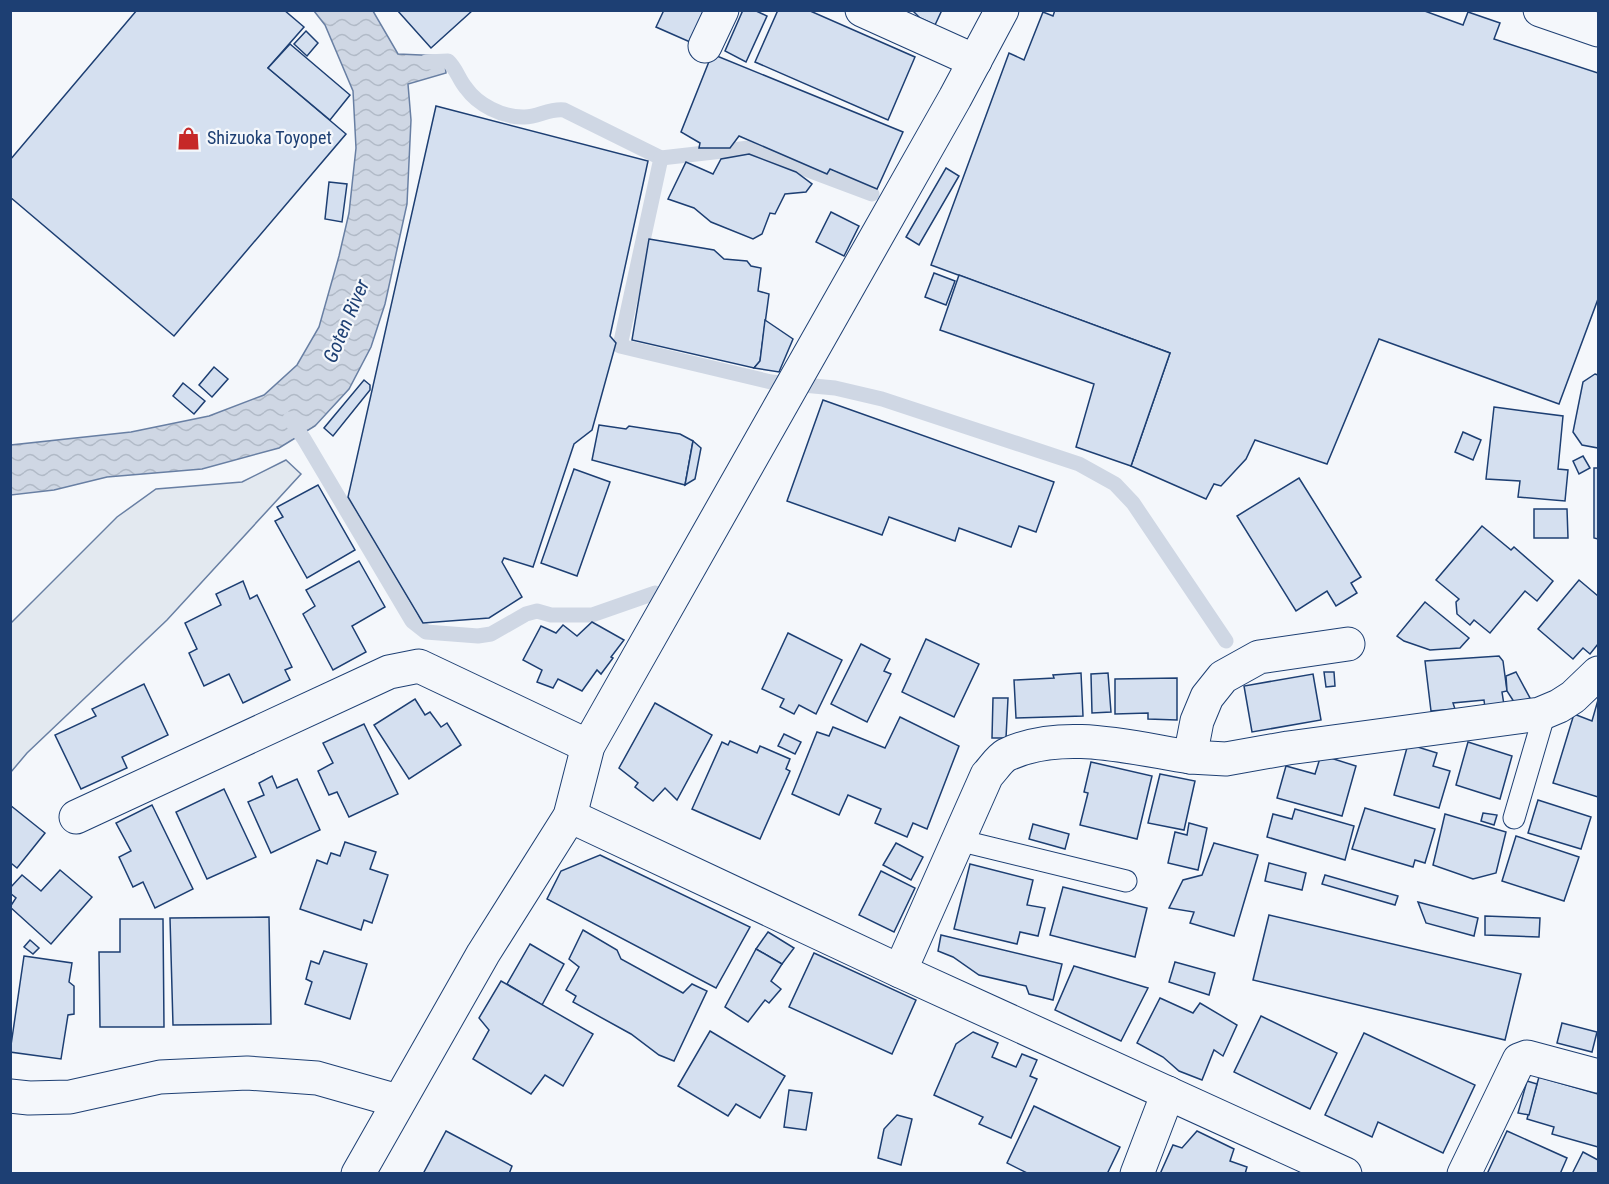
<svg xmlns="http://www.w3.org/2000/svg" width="1609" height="1184" font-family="'Roboto Condensed',sans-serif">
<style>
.grass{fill:#e3e9f0;stroke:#687fa3;stroke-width:1.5}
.water{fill:url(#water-waves);stroke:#687fa3;stroke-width:1.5}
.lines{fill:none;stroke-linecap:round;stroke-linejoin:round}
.stream{stroke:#cfd7e4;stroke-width:15}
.building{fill:#d5e0f0;stroke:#1d3f73;stroke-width:1.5}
.service-casing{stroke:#1d3f73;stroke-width:23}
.minor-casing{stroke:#1d3f73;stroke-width:35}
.service{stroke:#f4f7fb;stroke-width:21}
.minor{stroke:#f4f7fb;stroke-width:33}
.labels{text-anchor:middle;stroke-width:4.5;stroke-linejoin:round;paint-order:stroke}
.poi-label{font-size:18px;fill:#1d3f73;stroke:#f4f7fb;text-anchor:start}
.water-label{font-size:20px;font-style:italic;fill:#1d3f73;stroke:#f4f7fb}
</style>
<defs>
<pattern id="water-waves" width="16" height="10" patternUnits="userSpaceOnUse" patternTransform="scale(1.5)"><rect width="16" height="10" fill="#cfd7e4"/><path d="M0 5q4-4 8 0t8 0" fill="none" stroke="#b1bac7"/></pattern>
</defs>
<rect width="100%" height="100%" fill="#f4f7fb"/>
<!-- grass -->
<polygon class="grass" points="286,460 301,474 167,620 27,753 11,772 11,623 117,517 156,489 242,482"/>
<!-- water -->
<polygon class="water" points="314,11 373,11 398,54 444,56 446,73 408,84 411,120 407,204 385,304 371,347 349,389 315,426 279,448 202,469 107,477 54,490 11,495 11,445 131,432 209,416 264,395 297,365 319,327 339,256 349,213 356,148 353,91 325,25"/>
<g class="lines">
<!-- stream -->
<g class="stream">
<path d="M 426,62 L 448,61 C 456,68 459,80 466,88 C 478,105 502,117 523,117 C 537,118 549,108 564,110 L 661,158 L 620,346 L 771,382 L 835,388 L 882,399 L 1079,464 L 1115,484 L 1133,503 L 1226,641"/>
<polyline points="661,158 749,148 872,194"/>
<polyline points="290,419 304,439 412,621 426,632 478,636 491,634 526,614 537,611 551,615 592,615 655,593"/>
</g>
</g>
<!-- building -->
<g class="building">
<polygon points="137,10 284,10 304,27 268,68 346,134 174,336 10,197 10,160"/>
<polygon points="397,10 473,10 431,48"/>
<polygon points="664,10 704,10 690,42 656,27"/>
<polygon points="743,10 754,10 767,16 746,62 725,51"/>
<polygon points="778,10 808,10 915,57 888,120 755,62"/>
<polygon points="912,10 942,10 935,25 920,18"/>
<polygon points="1055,10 1422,10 1463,25 1468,12 1500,23 1494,39 1598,73 1598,299 1559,404 1379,339 1327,464 1255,440 1246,459 1221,486 1214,484 1206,499 1131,466 1170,353 931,265 1009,53 1024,60 1043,12 1053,16"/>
<polygon points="306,31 318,43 307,56 294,44"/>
<polygon points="290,44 350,95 330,120 268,68"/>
<polygon points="712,54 903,132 877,189 830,169 827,174 739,136 730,148 699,148 700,143 681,132"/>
<polygon points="436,106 648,161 610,336 616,343 592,430 574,444 533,567 504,558 502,562 522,597 489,618 423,623 348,497"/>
<polygon points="749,154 796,172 812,184 806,192 785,194 775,214 770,213 762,234 753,239 711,222 694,208 668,199 686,162 713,174 721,159"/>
<polygon points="946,168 959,176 919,245 906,237"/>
<polygon points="329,182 347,184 342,222 325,219"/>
<polygon points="831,212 859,226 844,256 816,242"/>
<polygon points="649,239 714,250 724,259 747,261 751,266 761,268 758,291 769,294 760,361 754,368 632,340"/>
<polygon points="934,273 955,281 946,305 925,297"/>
<polygon points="959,275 1170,353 1131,466 1076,447 1094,384 940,330"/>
<polygon points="765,320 793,339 779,372 754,368 760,361"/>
<polygon points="214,367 228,379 212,397 199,385"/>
<polygon points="1595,374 1598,375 1598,448 1582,445 1573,432 1583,382"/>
<polygon points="364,380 370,385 370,390 333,436 324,428"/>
<polygon points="183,383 205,401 194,414 173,396"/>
<polygon points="823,400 1054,482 1036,532 1019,526 1011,547 959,528 955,541 889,517 882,535 787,501"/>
<polygon points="1494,407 1563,416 1558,469 1568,470 1565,501 1518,497 1520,481 1486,479"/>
<polygon points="599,425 626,429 629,426 680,434 693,441 685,485 592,460"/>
<polygon points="1463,432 1481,440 1473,460 1455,452"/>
<polygon points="693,441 701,448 695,479 685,485"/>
<polygon points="1583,456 1590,468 1579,474 1573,461"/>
<polygon points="1594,468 1598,468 1598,539 1594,538"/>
<polygon points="574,469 610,482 577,576 541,563"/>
<polygon points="1299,478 1361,577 1351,583 1357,593 1336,606 1327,591 1296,611 1237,516"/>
<polygon points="318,485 355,550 307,578 275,521 283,517 277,507"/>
<polygon points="1534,509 1567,509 1568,538 1534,538"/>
<polygon points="1482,526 1511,550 1514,547 1553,581 1537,601 1525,591 1490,633 1474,620 1470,625 1457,614 1456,602 1459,599 1436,580"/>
<polygon points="359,561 385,607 352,626 366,652 333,670 303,614 315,606 306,590"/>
<polygon points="1579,580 1598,596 1598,644 1590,654 1583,648 1573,659 1538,629"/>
<polygon points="243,581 250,599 257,595 292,667 285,670 290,680 243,703 229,674 204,686 189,653 197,649 185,623 221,605 216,594"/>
<polygon points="1425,602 1469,638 1460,648 1430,650 1404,641 1397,636"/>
<polygon points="592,622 624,640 611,657 613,658 601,674 597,670 582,691 558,679 553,688 537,682 542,670 523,660 541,626 556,633 563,625 577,636"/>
<polygon points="788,633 842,660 816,714 799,705 794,714 780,707 784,699 762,689"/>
<polygon points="926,639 979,664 954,717 902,692"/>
<polygon points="861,644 890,659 884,671 891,674 867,722 831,704"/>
<polygon points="1499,656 1503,661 1507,691 1502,692 1504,705 1485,708 1484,700 1453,703 1455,709 1431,711 1425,661"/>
<polygon points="1324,672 1334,672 1335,686 1326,687"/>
<polygon points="1516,672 1530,698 1516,705 1507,691 1506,676"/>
<polygon points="1081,673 1083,716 1016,718 1014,680 1054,678 1053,675"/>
<polygon points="1108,673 1111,712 1092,713 1091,674"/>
<polygon points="1313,674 1321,720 1252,732 1244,686"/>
<polygon points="1177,678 1177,720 1148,719 1148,713 1115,714 1115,679"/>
<polygon points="144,684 168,735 122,757 127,768 81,789 55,735 96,716 92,709"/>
<polygon points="993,698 1008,698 1006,738 992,738"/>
<polygon points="415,699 425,715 430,712 441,727 447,723 461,745 409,779 374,725"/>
<polygon points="1598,700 1598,797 1553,783 1574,714 1592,721"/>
<polygon points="655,703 712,735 677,800 665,788 653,801 635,787 638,783 619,768"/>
<polygon points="900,717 959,746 927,829 913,823 907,837 875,823 881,809 848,795 839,815 792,794 817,732 829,736 833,727 885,748"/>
<polygon points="364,724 398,794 349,817 337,792 329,795 318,771 333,763 323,743"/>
<polygon points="784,734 801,742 795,754 778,746"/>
<polygon points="730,741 757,753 760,746 790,759 786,769 790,771 760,839 692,809 722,742 728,745"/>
<polygon points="1468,742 1512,756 1500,799 1456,785"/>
<polygon points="1408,744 1437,753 1433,766 1450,771 1439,808 1394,795"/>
<polygon points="1321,755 1356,766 1342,816 1277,798 1286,766 1315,774"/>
<polygon points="1091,762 1152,776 1137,839 1080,825 1088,793 1084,792"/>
<polygon points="1160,774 1195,781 1184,830 1148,823"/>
<polygon points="272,776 277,788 297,779 320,830 271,853 248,802 264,795 259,783"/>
<polygon points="224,789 256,857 207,879 176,812"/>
<polygon points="1538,800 1591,817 1581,849 1528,833"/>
<polygon points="10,805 45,833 17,868 12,864 10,866"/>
<polygon points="152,805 193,889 155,908 143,882 133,887 119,857 131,851 116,823"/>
<polygon points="1365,808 1435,829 1425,863 1415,860 1413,867 1352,849"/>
<polygon points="1295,809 1354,826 1345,860 1267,837 1273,814 1292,819"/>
<polygon points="1483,813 1497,815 1494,825 1481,821"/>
<polygon points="1445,814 1506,832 1496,873 1473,879 1433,865"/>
<polygon points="1189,823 1207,828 1198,870 1168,863 1175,832 1187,835"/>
<polygon points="1033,824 1069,834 1065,849 1029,839"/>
<polygon points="1516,836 1579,857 1564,901 1502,881"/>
<polygon points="345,842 376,852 370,869 388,875 372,923 364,920 361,930 300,909 317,860 327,864 331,853 340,856"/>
<polygon points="896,843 923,857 911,880 883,865"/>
<polygon points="1214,843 1258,855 1234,936 1190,923 1194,912 1169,908 1183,880 1202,875"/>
<polygon points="600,855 750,927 716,988 547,899 561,871"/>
<polygon points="1269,863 1306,873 1302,890 1265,881"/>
<polygon points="970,864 1033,880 1027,905 1045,908 1038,936 1020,932 1017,944 954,929"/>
<polygon points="60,870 92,897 51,944 10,907 16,898 10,893 10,888 22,875 41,891"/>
<polygon points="881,871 915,888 894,932 859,915"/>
<polygon points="1325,875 1398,896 1395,905 1322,884"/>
<polygon points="1063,887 1147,908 1135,957 1050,935"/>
<polygon points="1418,902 1478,918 1474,936 1426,923"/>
<polygon points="1269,915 1521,974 1505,1040 1253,980"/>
<polygon points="1485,916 1540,918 1539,937 1485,935"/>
<polygon points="269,917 271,1024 173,1025 170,918"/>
<polygon points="120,919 163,919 164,1027 100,1027 99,952 120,952"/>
<polygon points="583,930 617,950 621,959 683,993 692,984 707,991 674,1061 659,1055 631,1034 573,1002 576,996 566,990 579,967 569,959"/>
<polygon points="768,932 794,948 782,964 756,949"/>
<polygon points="941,935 1062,964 1053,1000 1029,994 1026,986 979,975 953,957 938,951"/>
<polygon points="30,940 39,948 33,954 24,947"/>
<polygon points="530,944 564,964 542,1005 507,984"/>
<polygon points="756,949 782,964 771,981 781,989 769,1003 765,1000 748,1022 725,1007"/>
<polygon points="324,951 367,964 350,1019 305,1004 312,982 306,979 311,961 319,964"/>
<polygon points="814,953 916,1000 892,1054 789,1007"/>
<polygon points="24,956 72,963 69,982 74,986 74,1014 68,1015 61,1059 10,1052"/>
<polygon points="1175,962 1215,973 1209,995 1169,982"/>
<polygon points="1074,966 1148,988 1121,1041 1055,1010"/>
<polygon points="501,981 593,1034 563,1086 545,1075 531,1094 473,1059 489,1030 479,1018"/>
<polygon points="1160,998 1193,1013 1200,1003 1237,1025 1223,1056 1214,1050 1202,1080 1179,1071 1163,1057 1137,1043"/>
<polygon points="1261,1016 1337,1053 1310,1109 1234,1072"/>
<polygon points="1562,1023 1597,1032 1592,1052 1557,1043"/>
<polygon points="710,1031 785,1076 760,1118 736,1104 728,1116 678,1086"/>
<polygon points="973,1032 998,1043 992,1057 1016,1067 1022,1054 1037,1060 1030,1076 1037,1079 1011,1138 979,1124 983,1117 934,1095 956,1044"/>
<polygon points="1364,1033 1475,1085 1443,1153 1378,1122 1372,1137 1325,1115"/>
<polygon points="1539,1077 1598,1094 1598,1147 1552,1134 1554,1127 1527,1119"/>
<polygon points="1527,1081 1537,1084 1529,1115 1518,1113"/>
<polygon points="789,1090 812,1093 806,1130 784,1127"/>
<polygon points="1034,1106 1120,1147 1107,1174 1029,1174 1007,1163"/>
<polygon points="897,1115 912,1119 901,1165 878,1158 884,1129"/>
<polygon points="446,1131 512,1166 509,1174 423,1174"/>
<polygon points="1197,1131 1234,1149 1230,1161 1247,1167 1245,1174 1160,1174 1173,1145 1182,1148"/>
<polygon points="1507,1131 1567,1158 1560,1174 1487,1174"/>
<polygon points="1583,1152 1598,1160 1598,1174 1572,1174"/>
</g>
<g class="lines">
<defs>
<g id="service">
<polyline points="1514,818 1545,712"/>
<polyline points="958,840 1126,881"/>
</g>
<g id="minor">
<polyline points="862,10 975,61"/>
<polyline points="1540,10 1598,30"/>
<polyline points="705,46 722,10"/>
<polyline points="1190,757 1226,759 1288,748 1540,714 1559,706 1573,697 1598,673"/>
<polyline points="570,816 900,971 1345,1174"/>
<polyline points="76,817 389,672 419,666 588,746"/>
<path d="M 900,971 L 987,775 C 993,769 999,759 1006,755 C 1062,728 1132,748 1190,757 L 1197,721 L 1207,697 L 1223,677 L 1259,657 L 1348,644"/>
<polyline points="10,1096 29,1098 70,1097 160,1077 247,1073 317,1078 398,1101"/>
<polyline points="358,1174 483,954 570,816 588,746 955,98 1002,10"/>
<polyline points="1137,1174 1168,1093"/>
<polyline points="1464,1174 1519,1060 1527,1057 1598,1076"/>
</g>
</defs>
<!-- service casing -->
<use href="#service" class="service-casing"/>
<!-- minor casing -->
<use href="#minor" class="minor-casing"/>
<!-- service -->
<use href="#service" class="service"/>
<!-- minor -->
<use href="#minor" class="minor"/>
</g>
<!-- icons -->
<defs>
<symbol id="shop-bare" viewBox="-9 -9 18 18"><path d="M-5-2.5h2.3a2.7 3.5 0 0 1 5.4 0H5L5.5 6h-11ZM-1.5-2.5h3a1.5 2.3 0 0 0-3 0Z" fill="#c62828" stroke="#f4f7fb" stroke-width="2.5" paint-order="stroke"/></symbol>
</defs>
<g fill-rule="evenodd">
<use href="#shop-bare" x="172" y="122" width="33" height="33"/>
</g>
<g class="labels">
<!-- poi labels -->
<g class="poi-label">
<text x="207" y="144">Shizuoka Toyopet</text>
</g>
<!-- water labels -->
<g class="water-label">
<text transform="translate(346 321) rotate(-67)" y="7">Goten River</text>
</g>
</g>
<!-- border -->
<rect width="1609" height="1184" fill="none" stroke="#1d3f73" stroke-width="24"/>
</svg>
